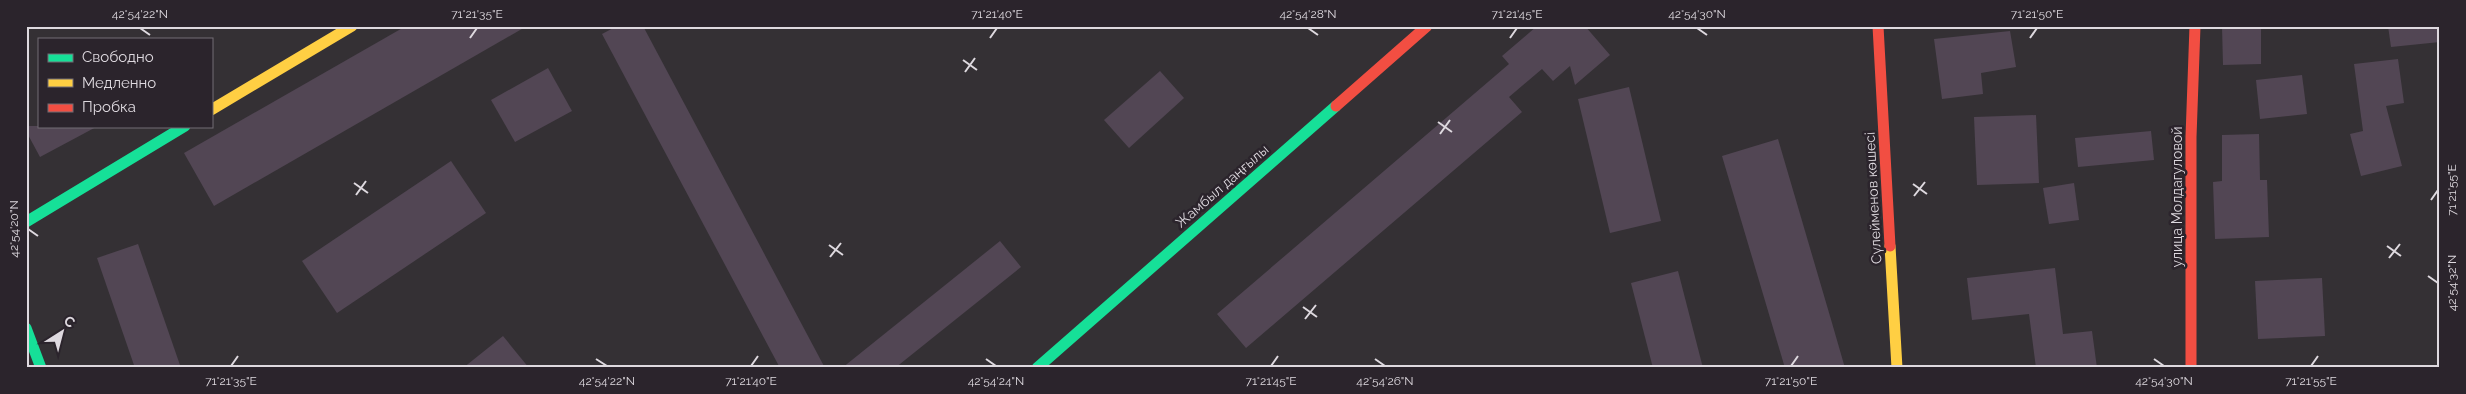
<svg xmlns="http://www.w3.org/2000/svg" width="2466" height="394" font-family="Raleway,sans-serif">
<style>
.building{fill:#524654}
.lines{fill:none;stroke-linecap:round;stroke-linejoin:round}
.fast{stroke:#16e098;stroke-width:11}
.slow{stroke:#ffcf43;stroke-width:11}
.jam{stroke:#f24e42;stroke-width:11}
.ticks{fill:none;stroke:#ded9df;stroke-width:2}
.labels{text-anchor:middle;stroke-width:5;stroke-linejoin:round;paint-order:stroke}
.street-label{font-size:14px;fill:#ded9df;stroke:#2b242c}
.neatline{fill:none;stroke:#ded9df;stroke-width:2}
.ticks-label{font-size:12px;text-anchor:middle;fill:#ded9df}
</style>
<rect width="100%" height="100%" fill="#343034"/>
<!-- building -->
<g class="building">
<polygon points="406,26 527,26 214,206 184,153"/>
<polygon points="617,26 643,26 825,368 780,368 602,34"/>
<polygon points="1537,26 1585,26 1610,55 1575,85 1570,66 1553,81 1542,69 1509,97 1522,112 1246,348 1217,314 1509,64 1502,56"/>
<polygon points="2222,26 2261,26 2261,64 2223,65"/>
<polygon points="2388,26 2440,26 2440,42 2391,47"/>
<polygon points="2010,31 2016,67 1981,73 1983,94 1942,99 1934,39"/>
<polygon points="2398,59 2404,103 2386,106 2402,166 2361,176 2350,134 2363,131 2354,64"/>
<polygon points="548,68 572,111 515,142 491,100"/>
<polygon points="1160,71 1184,98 1129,148 1104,120"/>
<polygon points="2302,75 2307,114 2260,119 2256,80"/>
<polygon points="1629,87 1661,221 1610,233 1578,99"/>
<polygon points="2036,115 2039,183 1977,185 1974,117"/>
<polygon points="26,126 98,126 40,157 26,131"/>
<polygon points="2151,131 2154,160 2078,167 2075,138"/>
<polygon points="2259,134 2260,180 2267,180 2269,237 2215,239 2213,182 2222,181 2222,135"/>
<polygon points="1778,139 1832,323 1845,368 1785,368 1722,156"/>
<polygon points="451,161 486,213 337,313 302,261"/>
<polygon points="2074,183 2079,220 2049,224 2043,188"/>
<polygon points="1000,241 1021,267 895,368 842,368"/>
<polygon points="138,244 181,368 135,368 97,258"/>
<polygon points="2055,268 2063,334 2092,331 2097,368 2036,368 2029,314 1972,320 1967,278"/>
<polygon points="1678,271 1703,368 1653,368 1631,283"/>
<polygon points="2322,278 2325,336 2258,339 2255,281"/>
<polygon points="503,336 529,368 463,368"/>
</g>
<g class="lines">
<!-- fast -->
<g class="fast">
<polyline points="26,222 185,126"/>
<polyline points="26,328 41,368"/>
<polyline points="1037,368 1336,106"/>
</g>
<!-- slow -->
<g class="slow">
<polyline points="211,110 352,26"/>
<polyline points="1890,246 1897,368"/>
</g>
<!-- jam -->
<g class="jam">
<polyline points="1878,26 1890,246"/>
<polyline points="1336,106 1427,26"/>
<polyline points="2191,368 2191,137 2195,26"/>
</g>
</g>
<!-- ticks -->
<path class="ticks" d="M 140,28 L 150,35M 1308,28 L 1318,35M 1697,28 L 1707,35M 470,38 L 477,28M 990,38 L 997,28M 1510,38 L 1517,28M 2030,38 L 2037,28M 963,60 L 977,70M 965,72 L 975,58M 1438,122 L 1452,132M 1440,134 L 1450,120M 354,183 L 368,193M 1913,184 L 1927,194M 356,195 L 366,181M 1914,196 L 1925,182M 2431,200 L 2438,190M 28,229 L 38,236M 829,245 L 843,255M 2387,246 L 2401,256M 830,257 L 841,243M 2389,258 L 2400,244M 2428,276 L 2438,283M 1303,307 L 1317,317M 1305,319 L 1316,305M 596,359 L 607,366M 986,359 L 996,366M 1375,359 L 1385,366M 2154,359 L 2164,366M 231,366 L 238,356M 751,366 L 758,356M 1271,366 L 1278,356M 1791,366 L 1798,356M 2311,366 L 2318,356"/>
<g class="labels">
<!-- street labels -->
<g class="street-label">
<text transform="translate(1222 186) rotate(-41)" y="5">Жамбыл даңғылы</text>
<text transform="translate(2177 197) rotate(-90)" y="5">улица Молдагуловой</text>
<text transform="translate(1873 198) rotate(-93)" y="5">Сүлейменов көшесі</text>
</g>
</g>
<!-- border -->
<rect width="2466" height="394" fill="none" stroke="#2b242c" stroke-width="55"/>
<!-- legend -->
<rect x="38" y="38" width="175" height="90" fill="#2b242c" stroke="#736c74"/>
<rect x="48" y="54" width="25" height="8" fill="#16e098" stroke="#736c74"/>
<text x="82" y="62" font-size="15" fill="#ded9df">Свободно</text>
<rect x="48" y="79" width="25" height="8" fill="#ffcf43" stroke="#736c74"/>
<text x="82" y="88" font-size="15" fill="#ded9df">Медленно</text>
<rect x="48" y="104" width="25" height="8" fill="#f24e42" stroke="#736c74"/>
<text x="82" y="112" font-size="15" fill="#ded9df">Пробка</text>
<!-- north arrow -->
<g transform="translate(62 332) rotate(36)" stroke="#2b242c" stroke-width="4" paint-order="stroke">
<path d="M0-4L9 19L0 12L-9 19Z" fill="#ded9df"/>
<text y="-8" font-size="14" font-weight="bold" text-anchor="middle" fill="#ded9df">С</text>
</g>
<rect x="28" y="28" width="2410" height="338" class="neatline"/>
<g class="ticks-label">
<text x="140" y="18">42°54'22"N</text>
<text x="477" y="18">71°21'35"E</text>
<text x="997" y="18">71°21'40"E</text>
<text x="1308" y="18">42°54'28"N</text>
<text x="1517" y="18">71°21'45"E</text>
<text x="1697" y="18">42°54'30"N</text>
<text x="2037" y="18">71°21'50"E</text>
<text transform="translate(2452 190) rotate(-90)" y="4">71°21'55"E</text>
<text transform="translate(14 229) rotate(-90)" y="4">42°54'20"N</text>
<text transform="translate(2452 283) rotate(-90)" y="4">42°54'32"N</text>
<text x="231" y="385">71°21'35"E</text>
<text x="607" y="385">42°54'22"N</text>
<text x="751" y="385">71°21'40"E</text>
<text x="996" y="385">42°54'24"N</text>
<text x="1271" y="385">71°21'45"E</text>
<text x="1385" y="385">42°54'26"N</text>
<text x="1791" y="385">71°21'50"E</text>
<text x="2164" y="385">42°54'30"N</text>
<text x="2311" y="385">71°21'55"E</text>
</g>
</svg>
